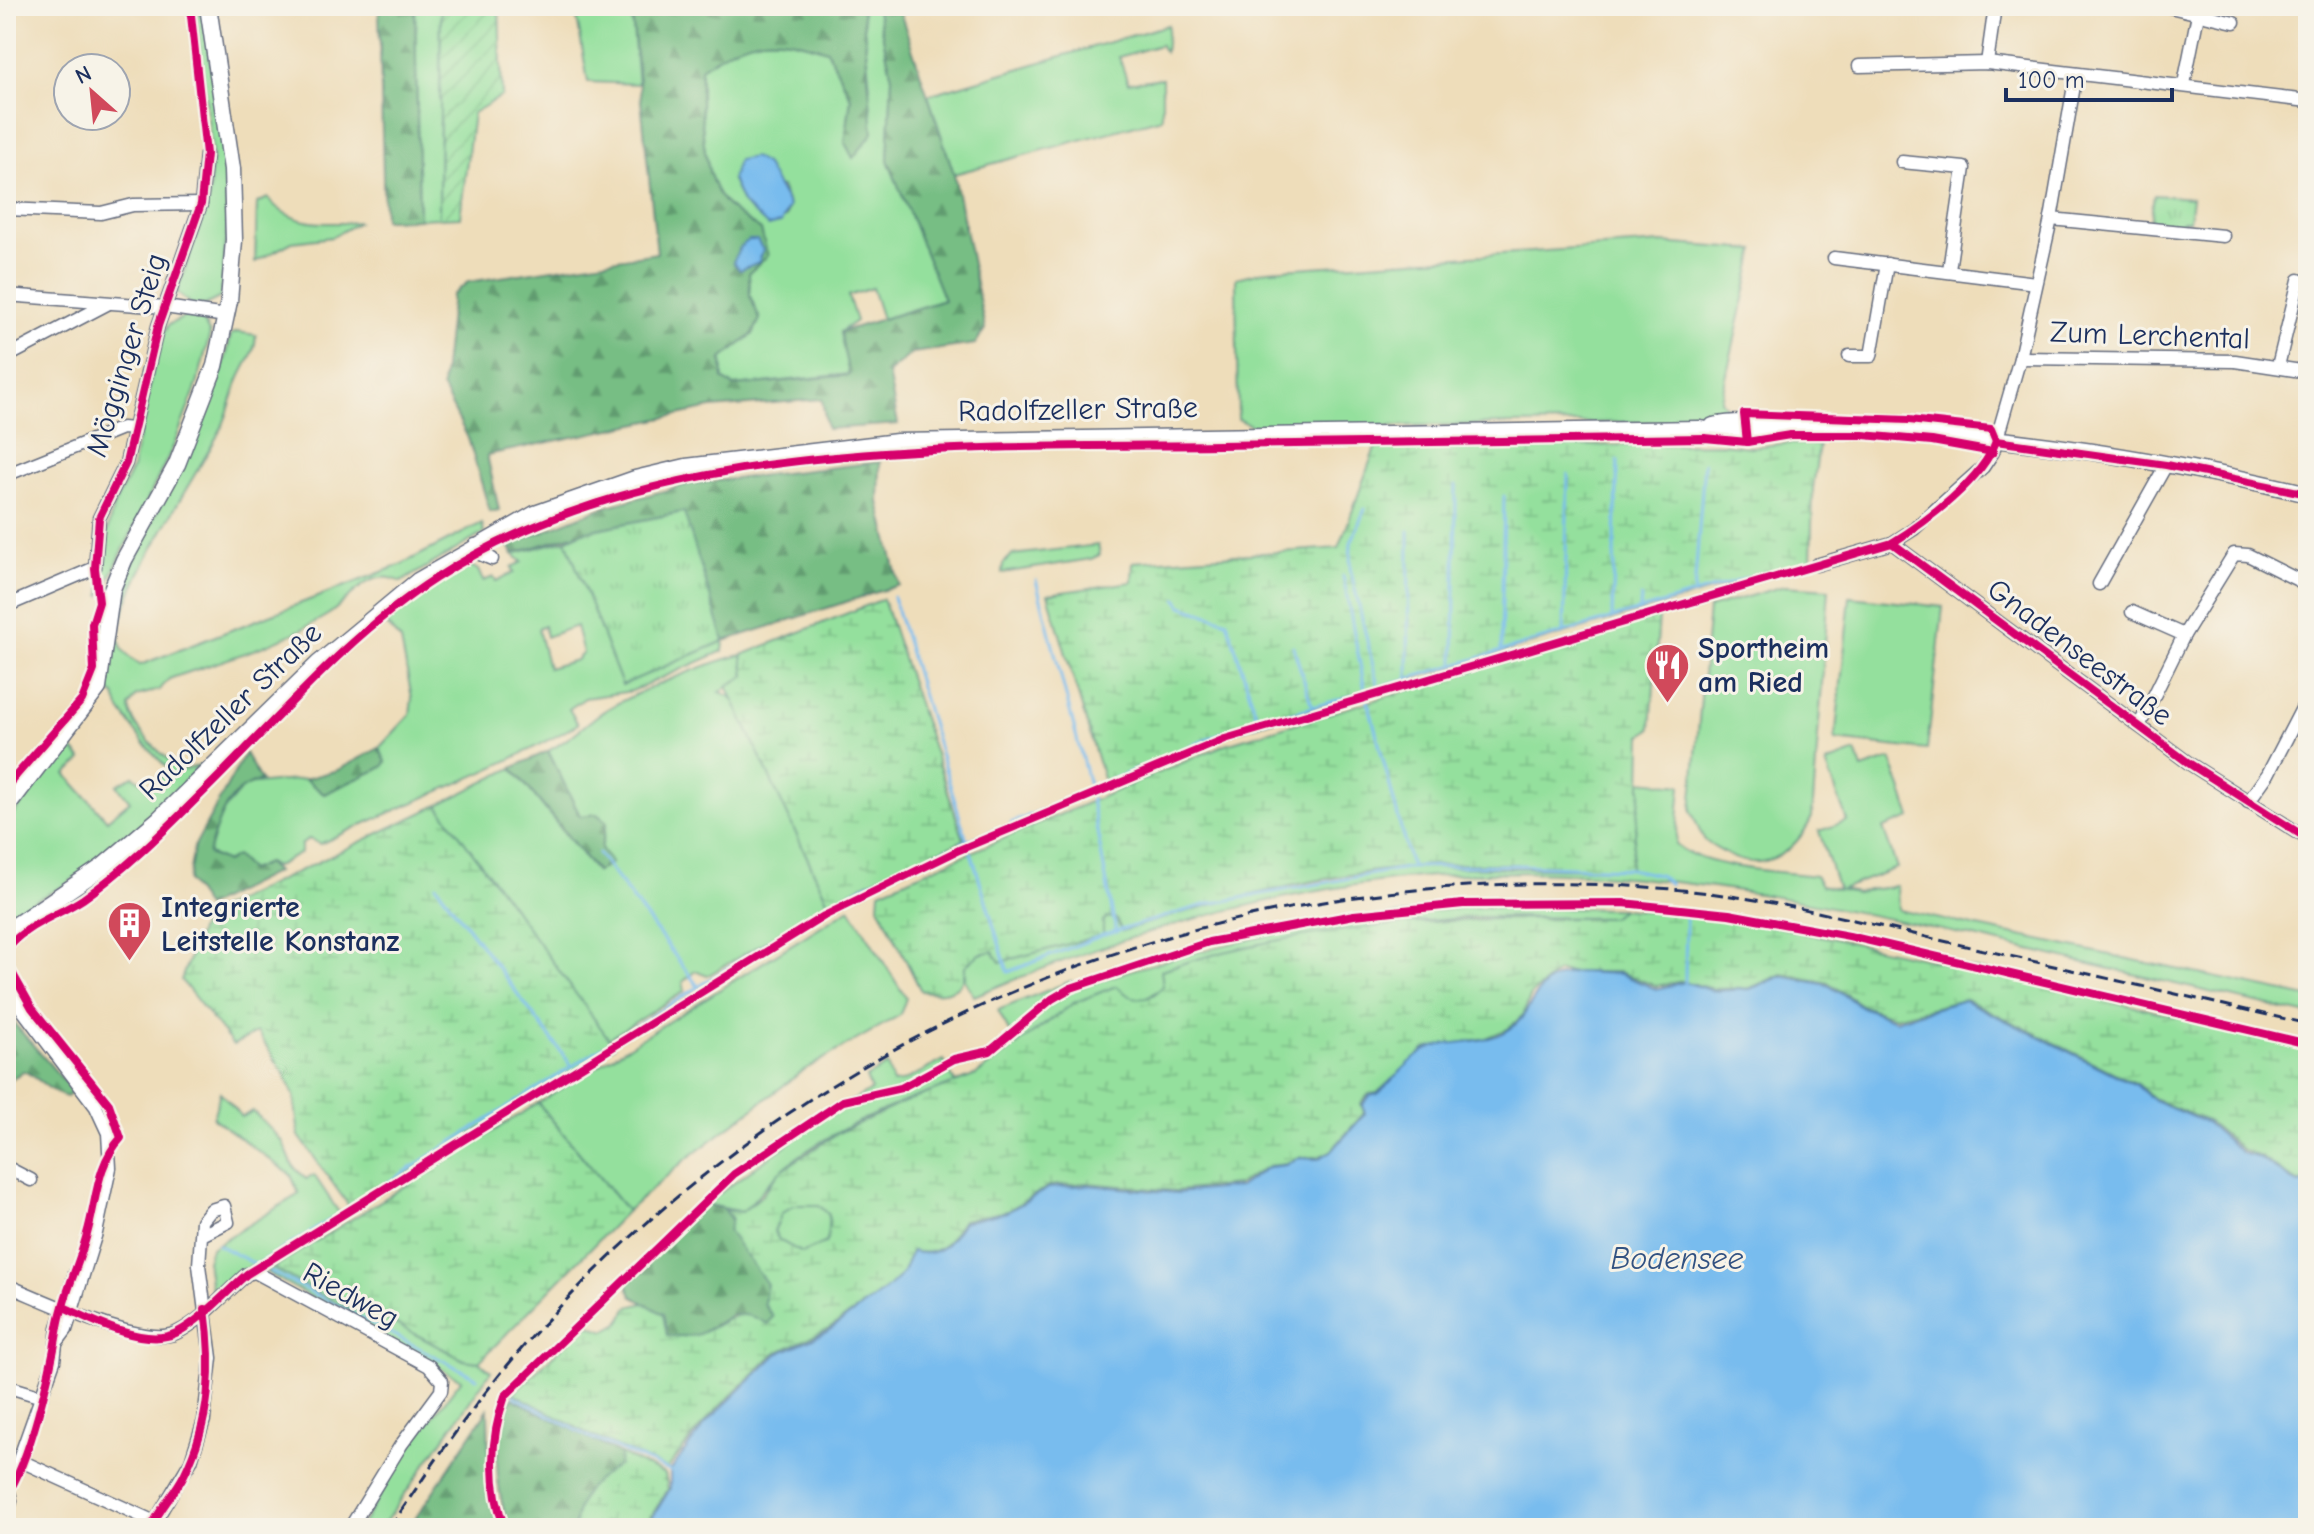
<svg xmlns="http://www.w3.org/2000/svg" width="2314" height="1534" font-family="'Comic Neue',sans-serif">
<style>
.grass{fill:#94e09d;stroke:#58887e;stroke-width:2;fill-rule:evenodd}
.forest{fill:url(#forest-firs);stroke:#497671;stroke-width:2}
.wetland{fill:url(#wetland-marsh);stroke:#58887e;stroke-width:2;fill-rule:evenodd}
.park{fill:url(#park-tufts);stroke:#58887e;stroke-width:2}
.garden{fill:url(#garden-furrows);stroke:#58887e;stroke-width:2}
.water{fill:#78bcee;stroke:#4a76a6;stroke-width:2}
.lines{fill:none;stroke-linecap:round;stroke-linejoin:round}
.stream{stroke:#78bcee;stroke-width:3}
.minor-casing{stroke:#656c7e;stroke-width:15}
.tertiary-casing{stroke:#656c7e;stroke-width:19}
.minor{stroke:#fff;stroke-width:12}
.tertiary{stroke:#fff;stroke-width:16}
.rail{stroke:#1b2f5e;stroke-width:3;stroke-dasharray:12 6;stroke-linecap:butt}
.cycleway-casing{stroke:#f7f3e8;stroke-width:13}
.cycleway{stroke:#d6006c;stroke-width:8}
.labels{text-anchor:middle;stroke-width:6;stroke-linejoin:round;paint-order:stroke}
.street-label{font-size:30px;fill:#1b2f5e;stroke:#f7f3e8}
.poi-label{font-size:30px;font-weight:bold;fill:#1b2f5e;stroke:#f7f3e8;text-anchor:start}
.water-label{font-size:32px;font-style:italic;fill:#325282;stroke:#f7f3e8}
</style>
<defs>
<pattern id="forest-firs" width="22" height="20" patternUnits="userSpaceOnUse" patternTransform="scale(2)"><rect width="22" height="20" fill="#77be84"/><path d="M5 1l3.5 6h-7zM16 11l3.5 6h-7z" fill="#619b6f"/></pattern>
<pattern id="wetland-marsh" width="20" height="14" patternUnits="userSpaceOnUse" patternTransform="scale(2)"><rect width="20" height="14" fill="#94e09d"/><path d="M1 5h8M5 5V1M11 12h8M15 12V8" fill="none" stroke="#7fc08a"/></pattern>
<pattern id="park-tufts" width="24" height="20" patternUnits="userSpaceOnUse" patternTransform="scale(2)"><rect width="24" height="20" fill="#94e09d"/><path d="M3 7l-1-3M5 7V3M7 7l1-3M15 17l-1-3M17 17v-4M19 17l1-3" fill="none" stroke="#7fc08a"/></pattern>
<pattern id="garden-furrows" width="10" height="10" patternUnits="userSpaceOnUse" patternTransform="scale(2)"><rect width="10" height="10" fill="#94e09d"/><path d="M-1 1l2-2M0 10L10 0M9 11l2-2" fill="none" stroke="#7fc08a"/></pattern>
</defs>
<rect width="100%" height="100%" fill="#f7f3e8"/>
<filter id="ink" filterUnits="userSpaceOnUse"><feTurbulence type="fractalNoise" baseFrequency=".0125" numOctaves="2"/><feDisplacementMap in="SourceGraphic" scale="16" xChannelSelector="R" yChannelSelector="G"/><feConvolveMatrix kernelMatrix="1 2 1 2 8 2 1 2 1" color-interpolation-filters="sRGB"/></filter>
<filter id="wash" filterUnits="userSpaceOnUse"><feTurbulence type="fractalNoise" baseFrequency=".006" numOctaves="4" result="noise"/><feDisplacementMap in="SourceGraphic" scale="32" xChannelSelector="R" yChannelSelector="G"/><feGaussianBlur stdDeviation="1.8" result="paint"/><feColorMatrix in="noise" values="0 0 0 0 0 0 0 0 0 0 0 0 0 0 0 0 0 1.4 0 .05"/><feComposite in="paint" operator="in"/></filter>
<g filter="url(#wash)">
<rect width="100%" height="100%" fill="#eeddba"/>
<!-- grass -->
<g class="grass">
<polygon points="415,6 441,6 439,218 419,219"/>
<polygon points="575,6 631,6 638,84 588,82"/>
<path d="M 862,6 L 876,6 L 892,77 L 888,160 L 944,300 L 882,319 L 872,288 L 848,296 L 856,321 L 840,332 L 850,374 L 734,386 L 723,379 L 722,359 L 750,296 L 749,273 L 761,230 C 746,220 727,210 718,193 C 701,165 700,100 701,68 C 752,33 769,32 827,50 L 851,98 L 845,143 L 870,87 ZM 732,180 L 781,187 L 789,206 L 786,217 L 768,225 L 742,203 Z"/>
<polygon points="199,11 203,16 223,146 227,226 221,297 205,305 191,305 177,292 209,199 212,152 196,19"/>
<polygon points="1168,25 1165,52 1160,45 1119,57 1128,83 1162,78 1162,118 954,174 928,95"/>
<path d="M 268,198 C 290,227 326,224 359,222 L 332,237 L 292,242 L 255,262 L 257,203 Z"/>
<path d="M 1661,243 L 1755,250 L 1721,400 L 1727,408 C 1709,427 1669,421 1644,422 L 1256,428 L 1238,419 L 1236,278 L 1268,270 Z"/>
<polygon points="184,317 202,319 210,334 197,385 174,445 101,596 106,536 114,505 132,469 158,344 168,325"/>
<path d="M 238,332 L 256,335 C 255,355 246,363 239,380 C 232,395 229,412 222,427 C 203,466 108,606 120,643 C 123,654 132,659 140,665 L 400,565 L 482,523 L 484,533 L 401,582 C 370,565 351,599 329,614 C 280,645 223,660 169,679 L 159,690 L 136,696 L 129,707 C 133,730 164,759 184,770 L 201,765 L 133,834 L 64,886 L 6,915 L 6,823 L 69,745 L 82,760 L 66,774 L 107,820 L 130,801 L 117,785 L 133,776 L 150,787 L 169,770 L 143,742 L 119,708 L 115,695 L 105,690 C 110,640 118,593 139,548 C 173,475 216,415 231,334 Z"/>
<path d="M 566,540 L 622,685 L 724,641 L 723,651 L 632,691 L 585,698 L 569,709 L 578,724 C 495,772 406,803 320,844 L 309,839 L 301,845 L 301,853 L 275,867 L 267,863 L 250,871 L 208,854 L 217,820 L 244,785 L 305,779 L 324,794 L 386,762 L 379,748 L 410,715 L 412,698 L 401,641 L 385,623 L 434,585 L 471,566 L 478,570 L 483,581 L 494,577 L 496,581 L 514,573 L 512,567 L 522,562 L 513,554 ZM 544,626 L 546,637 L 576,626 L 583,653 L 576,660 L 548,668 L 538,629 Z"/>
<polygon points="1098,545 1100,555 1091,559 1002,573 1003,564 1012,555"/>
<path d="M 1784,586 L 1829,589 L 1812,817 C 1795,854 1760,877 1721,851 C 1716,848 1709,845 1705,840 C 1699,833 1696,820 1691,811 L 1709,608 Z"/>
<polygon points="1850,597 1943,607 1927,750 1835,740"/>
<path d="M 742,655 L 745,676 L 720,692 L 730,696 L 738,706 L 829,904 L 707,976 L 695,971 L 683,982 L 685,991 L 608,1039 L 438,805 L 512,768 L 596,872 L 604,834 L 580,816 L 548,751 C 568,741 581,728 598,715 C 625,696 709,662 742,655 Z"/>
<path d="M 1856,752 L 1862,769 L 1891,759 L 1911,818 L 1883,828 L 1897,868 L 1841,889 L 1856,892 L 1897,886 L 1898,910 L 2308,997 L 2308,1015 C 2197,989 2085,963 1974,937 C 1837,907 1701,878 1561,873 C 1357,866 1160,918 974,996 L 965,981 L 965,966 L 979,954 L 1103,922 L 1107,917 L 1115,918 L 1122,931 L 1208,904 L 1411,867 L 1629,869 L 1641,781 L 1681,785 L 1676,845 C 1706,869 1777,871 1815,876 L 1821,885 L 1838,889 L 1819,831 L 1847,821 L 1826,763 Z"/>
<path d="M 1471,907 L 1621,909 L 1612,918 L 1477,917 L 1402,923 L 1239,948 L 1141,1000 L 1127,997 L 1074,1003 L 1017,1047 L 998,1010 L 1071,981 L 1079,987 C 1214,941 1330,920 1471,907 Z"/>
<polygon points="850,908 906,998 900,1015 804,1070 684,1161 627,1211 538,1103"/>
<path d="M 944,1060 L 956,1085 C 904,1098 819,1135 780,1172 C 766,1184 756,1199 742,1212 L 705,1204 L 827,1115 L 871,1090 L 866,1078 L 887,1065 L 893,1083 L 902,1082 Z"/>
<polygon points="220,1092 242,1117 253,1111 283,1142 293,1166 306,1179 314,1175 340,1214 256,1268 251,1266 212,1297 207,1261 211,1248 299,1194 291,1175 213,1118"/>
<polygon points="794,1205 819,1205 829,1215 827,1242 802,1253 779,1240 774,1231 782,1212"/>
<polygon points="273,1268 346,1307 370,1310 464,1360 479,1362 491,1371 381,1528 360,1528 407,1450 461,1380 266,1272"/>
</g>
<!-- forest -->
<g class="forest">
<polygon points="379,6 415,6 419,219 384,220"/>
<path d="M 631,6 L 862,6 L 873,133 L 853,158 L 845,143 L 851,98 L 827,50 C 769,32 752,33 701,68 C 700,100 701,165 718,193 C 727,210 746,220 761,230 L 768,256 L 749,273 L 750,296 L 760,319 L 753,334 L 722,359 L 723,379 L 734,386 L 849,375 L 840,332 L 944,300 L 888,160 L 892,77 L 876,6 L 898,6 L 954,174 L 985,329 L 975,344 L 912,353 L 888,373 L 898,424 L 827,429 L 822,399 L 711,408 L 487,455 L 499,510 L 490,512 L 468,438 L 442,387 L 452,295 L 468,282 L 657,253 Z"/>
<polygon points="880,462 879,502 899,585 724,641 683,512 583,532 513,554 509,545 601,508 689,484"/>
<polygon points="379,748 386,762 383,767 324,794 305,779 338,770"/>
<polygon points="548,751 580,816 597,814 607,822 601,848 611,863 597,872 512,768"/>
<path d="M 245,753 L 261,781 C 226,789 217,822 208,854 L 226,862 L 236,856 L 250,870 L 267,863 L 276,872 L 206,907 L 188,881 L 194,847 Z"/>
<path d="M 6,1014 L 73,1091 L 67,1097 C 50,1094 40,1077 23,1071 L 12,1079 L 6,1076 Z"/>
<path d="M 705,1204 C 711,1206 720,1207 724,1210 C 730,1213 758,1271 767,1284 L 764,1304 L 773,1317 L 767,1324 L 733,1314 L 696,1336 L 667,1336 L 663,1314 L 632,1296 L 626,1281 Z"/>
<path d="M 512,1398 L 620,1454 L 620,1465 C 596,1479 578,1500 574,1528 L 510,1528 C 494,1489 491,1435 512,1398 Z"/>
<polygon points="488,1409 489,1473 501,1528 409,1528"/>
</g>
<!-- wetland -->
<g class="wetland">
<polygon points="1791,443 1819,445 1813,488 1811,561 1223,735 1105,785 1048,594 1132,582 1133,562 1339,548 1375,448 1722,444 1751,447"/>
<polygon points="883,599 964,840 864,884 829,904 727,686 745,676 742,655"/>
<path d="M 1659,616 L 1651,728 L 1642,736 L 1641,791 L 1630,869 C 1557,867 1481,860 1409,867 C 1311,877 1215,902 1122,931 L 1115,918 L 1107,917 L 1103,922 L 1103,935 L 1000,962 L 993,951 L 979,954 L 965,966 C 965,992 944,995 921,991 L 879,906 L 880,891 L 1226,744 Z"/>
<polygon points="438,805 614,1046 351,1209 299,1136 294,1096 284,1073 257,1032 233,1045 181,980 201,926 213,912"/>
<path d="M 1621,909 L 1733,917 L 2007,976 L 2308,1048 L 2308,1181 L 2298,1182 L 2260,1157 L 2242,1150 L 2209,1122 L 2154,1099 L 2137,1084 L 1966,999 L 1895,1017 L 1863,1006 L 1829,983 L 1782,974 L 1750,988 L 1714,989 L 1683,981 L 1656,986 L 1619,972 L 1557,972 L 1531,995 L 1523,1015 L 1508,1029 L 1486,1038 L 1425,1049 L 1377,1093 L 1369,1094 L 1361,1103 L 1364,1113 L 1331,1151 L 1318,1157 L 1299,1157 L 1285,1164 L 1268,1166 L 1237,1185 L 1176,1191 L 1087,1183 L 1049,1186 L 1007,1211 L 963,1220 C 949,1241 939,1258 912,1251 L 902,1274 L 884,1291 L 827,1330 L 775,1353 L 708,1418 L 667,1469 L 588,1434 L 513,1393 L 587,1324 L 605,1331 L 619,1323 L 628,1307 L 644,1303 L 663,1314 L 667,1336 C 677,1336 690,1338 699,1334 C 728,1322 735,1304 767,1324 L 773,1317 L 764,1304 L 767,1284 L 728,1231 L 732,1219 L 725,1210 L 742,1212 L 762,1195 L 779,1172 L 838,1133 L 902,1103 L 976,1075 L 1074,1003 L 1116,986 C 1132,1001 1148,1004 1163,986 L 1161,970 C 1307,922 1460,917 1612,918 ZM 794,1205 L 819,1205 L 829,1215 L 827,1242 L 802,1253 L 779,1240 L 774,1231 L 782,1213 Z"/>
<path d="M 538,1103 L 627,1211 L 479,1362 L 464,1360 L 370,1310 C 350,1316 294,1279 273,1268 Z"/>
<path d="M 620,1454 L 665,1474 L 668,1489 L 644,1528 L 574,1528 C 579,1493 590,1483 619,1465 Z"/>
</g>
<!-- park -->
<g class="park">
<polygon points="2154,195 2192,198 2189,221 2182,221 2182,225 2150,222"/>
<polygon points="684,512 724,641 622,685 566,540 583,532"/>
</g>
<!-- garden -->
<polygon class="garden" points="441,6 499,6 502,96 473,113 460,217 439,218"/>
<!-- water -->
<g class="water">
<polygon points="753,157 765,164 789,206 781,223 768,226 742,203 732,179 738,160"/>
<polygon points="749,240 757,240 763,250 759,262 740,270 733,262 740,247"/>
<path d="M 1578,972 L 1620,974 L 1656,989 L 1685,982 L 1713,991 L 1750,989 L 1782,976 L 1828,985 L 1862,1007 L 1895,1020 L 1964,1000 L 2136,1085 L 2154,1101 L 2207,1123 L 2242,1153 L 2259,1158 L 2298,1184 L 2308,1183 L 2308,1528 L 646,1528 L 670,1489 L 670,1471 L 707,1422 L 777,1354 L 827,1332 L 884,1291 L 902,1274 L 912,1251 C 938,1260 950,1242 963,1222 L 1007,1212 L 1049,1188 L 1087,1185 L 1177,1193 L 1239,1187 L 1268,1167 L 1286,1165 L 1298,1158 L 1318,1159 L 1332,1151 L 1365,1114 L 1363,1104 L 1370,1096 L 1378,1094 C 1392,1081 1407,1062 1423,1052 C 1447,1038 1482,1046 1507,1031 C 1539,1011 1528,977 1578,972 Z"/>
</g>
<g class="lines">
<!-- stream -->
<g class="stream">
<polyline points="1365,509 1351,543 1350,568 1378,687"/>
<polyline points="1343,576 1365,690"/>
<polyline points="1036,580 1090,789"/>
<polyline points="1694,594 1704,463"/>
<polyline points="893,597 967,841"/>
<polyline points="1177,599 1182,606 1227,621 1258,720"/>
<polyline points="1640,609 1641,597"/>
<polyline points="1612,617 1618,461"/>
<polyline points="1564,633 1568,474"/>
<polyline points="1293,646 1312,706"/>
<polyline points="1501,651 1504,496"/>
<polyline points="1454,665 1456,486"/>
<polyline points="1408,679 1409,531"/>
<polyline points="1377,688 1755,576"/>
<polyline points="1368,701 1411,867"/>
<polyline points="1091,799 1116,932"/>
<polyline points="1049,807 1222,733 1368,691"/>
<polyline points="1011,823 1041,811"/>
<polyline points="962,843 1001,828"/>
<polyline points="971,852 1008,972 1103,935 1208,904 1411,867 1515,865 1630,869 1659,875 1670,884"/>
<polyline points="598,853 697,985"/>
<polyline points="436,885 571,1065"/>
<polyline points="1685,982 1686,916"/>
<polyline points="351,1206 801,922 863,886 950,848"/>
<polyline points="218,1245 257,1265 340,1214"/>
<polyline points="270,1271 477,1378"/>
<polyline points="514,1396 587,1436 670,1471"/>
</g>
</g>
</g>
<g filter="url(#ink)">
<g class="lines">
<defs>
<g id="minor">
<polyline points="2166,6 2234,22"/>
<polyline points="1987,63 1995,6"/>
<polyline points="1859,66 1987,63 2308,101"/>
<polyline points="2184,84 2198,14"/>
<polyline points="1902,162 1964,168 1949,270"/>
<polyline points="6,209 101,213 133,205 201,204"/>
<polyline points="2051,219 2223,236"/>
<polyline points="1834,258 2036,283"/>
<polyline points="6,295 165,307 226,316"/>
<polyline points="1849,356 1871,356 1887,264"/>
<polyline points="6,357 107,304"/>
<polyline points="2020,358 2235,361 2308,372"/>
<polyline points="2278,366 2299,280"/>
<polyline points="6,475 122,428 134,429"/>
<polyline points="1892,543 2190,764 2308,839"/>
<polyline points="475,545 480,554 492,559"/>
<polyline points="1816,565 1892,543 1914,529 1983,467 1993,452 2020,358 2051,219 2076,74"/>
<polyline points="2099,584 2166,465"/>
<polyline points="6,606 95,568 99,518 126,463 158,326 201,204 206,154"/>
<polyline points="2132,612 2184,635"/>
<polyline points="2139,726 2184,635 2234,554 2248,555 2308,585"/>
<polyline points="2248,802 2268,774 2308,697"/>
<polyline points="6,988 96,1107 108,1133 110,1168 96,1233 66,1330 57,1342"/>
<polyline points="6,1167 31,1180"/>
<path d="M 6,1285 C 42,1299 143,1349 176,1333 C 202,1321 225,1293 247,1274 L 255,1272 L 429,1366 L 442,1381 L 441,1391 L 401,1445 L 350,1528"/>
<polyline points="6,1386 42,1397"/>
<polyline points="21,1461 168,1528"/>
<polyline points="6,1496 54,1361 58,1327 75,1273"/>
<polyline points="6,1517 11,1501 9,1492"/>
<polyline points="151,1528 191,1461 204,1420 211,1358 199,1265 202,1221 211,1210 224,1206 228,1222 202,1235"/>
</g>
<g id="tertiary">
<path d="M 1713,426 C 1745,419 1771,426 1803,427 C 1971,430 2144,455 2308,494"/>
<polyline points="6,808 98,688 112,589 124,560 177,464 215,366 229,301 234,240 232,169 208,6"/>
<polyline points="6,932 101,868 159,819 318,664 418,581 535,514 635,479 686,467 897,442 1699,429 1747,436 1798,427"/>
</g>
</defs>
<!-- minor casing -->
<use href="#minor" class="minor-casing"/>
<!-- tertiary casing -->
<use href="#tertiary" class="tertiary-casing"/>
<!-- minor -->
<use href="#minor" class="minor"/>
<!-- tertiary -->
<use href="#tertiary" class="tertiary"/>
<!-- rail -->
<path class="rail" d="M 390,1528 C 436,1458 483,1390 540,1328 C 830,1010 1243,852 1671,889 C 1766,897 1856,921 1948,942 C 2068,969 2188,997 2308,1024"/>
<defs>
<g id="cycleway">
<polyline points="1996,441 2166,465 2308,494"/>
<polyline points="1747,442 1744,414 1909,420 1991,429 1996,441"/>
<polyline points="1892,543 2190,764 2308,839"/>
<polyline points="6,787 82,700 94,670 92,624 99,602 95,568 99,518 126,463 158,326 201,204 206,154 190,6"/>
<path d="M 6,950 C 22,926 59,915 83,899 C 123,871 160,835 195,800 C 273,725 344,637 436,578 C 655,435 966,448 1219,445 C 1381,444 1543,441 1705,438 L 1747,442 L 1790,435 L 1863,435 L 1932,441 L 1993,452"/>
<path d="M 6,962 L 32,1008 L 109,1104 L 121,1138 C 96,1165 97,1200 87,1234 C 79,1265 63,1296 58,1327 C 51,1369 30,1462 6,1496"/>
<path d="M 64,1307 C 93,1321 145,1348 176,1333 C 202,1320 225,1293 247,1274 L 824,916 L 959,850 L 1225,739 L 1892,543 C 1926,522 1983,479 1996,441"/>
<path d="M 151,1528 C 159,1509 175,1493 184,1475 C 211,1421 213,1367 205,1309"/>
<path d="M 505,1528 C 488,1486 490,1438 505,1396 L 734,1174 L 843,1101 L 901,1088 L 954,1059 L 990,1051 L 1052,999 L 1071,988 L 1209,942 L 1354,915 L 1463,904 L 1623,903 L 1729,914 L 1849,936 L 2308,1044"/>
</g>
</defs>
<!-- cycleway casing -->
<use href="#cycleway" class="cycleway-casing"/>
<!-- cycleway -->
<use href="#cycleway" class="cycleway"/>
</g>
</g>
<!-- icons -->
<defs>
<symbol id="restaurant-pin" viewBox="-11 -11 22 30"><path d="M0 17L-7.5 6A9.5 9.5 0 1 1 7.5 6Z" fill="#d1495b" stroke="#f7f3e8"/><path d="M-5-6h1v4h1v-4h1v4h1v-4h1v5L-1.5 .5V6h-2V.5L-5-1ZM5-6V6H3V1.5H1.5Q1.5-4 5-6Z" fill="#fff"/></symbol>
<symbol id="building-pin" viewBox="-11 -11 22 30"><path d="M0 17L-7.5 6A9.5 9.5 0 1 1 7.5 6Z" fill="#d1495b" stroke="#f7f3e8"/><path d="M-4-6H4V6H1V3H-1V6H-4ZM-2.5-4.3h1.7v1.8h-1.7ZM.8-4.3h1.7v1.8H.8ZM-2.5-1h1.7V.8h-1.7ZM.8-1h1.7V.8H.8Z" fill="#fff"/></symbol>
</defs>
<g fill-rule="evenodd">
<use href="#restaurant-pin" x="1642" y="640" width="51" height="69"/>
<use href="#building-pin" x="104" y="898" width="51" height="69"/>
</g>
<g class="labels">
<!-- street labels -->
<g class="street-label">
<text transform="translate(2150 335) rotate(2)" y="10">Zum Lerchental</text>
<text transform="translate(126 355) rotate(-73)" y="10">Mögginger Steig</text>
<text transform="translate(1078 409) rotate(-1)" y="10">Radolfzeller Straße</text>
<text transform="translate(2080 652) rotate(37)" y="10">Gnadenseestraße</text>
<text transform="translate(230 711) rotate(-44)" y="10">Radolfzeller Straße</text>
<text transform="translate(351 1295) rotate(29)" y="10">Riedweg</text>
</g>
<!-- poi labels -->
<g class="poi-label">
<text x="1698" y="658">Sportheim<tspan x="1698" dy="34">am Ried</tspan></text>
<text x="161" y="917">Integrierte<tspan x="161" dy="34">Leitstelle Konstanz</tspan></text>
</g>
<!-- water labels -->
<g class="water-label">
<text x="1677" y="1269">Bodensee</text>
</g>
</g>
<!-- margin -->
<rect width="2314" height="1534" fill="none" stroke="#f7f3e8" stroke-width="32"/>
<!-- north arrow -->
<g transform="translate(92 92) rotate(333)"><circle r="38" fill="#f7f3e8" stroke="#9fa5b1" stroke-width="2"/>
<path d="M0-6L14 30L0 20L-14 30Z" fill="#d1495b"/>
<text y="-12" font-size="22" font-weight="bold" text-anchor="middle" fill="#1b2f5e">N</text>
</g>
<!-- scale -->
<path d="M2006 88v12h166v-12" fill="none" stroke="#1b2f5e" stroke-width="4"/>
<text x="2018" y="88" font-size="24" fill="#1b2f5e" stroke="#f7f3e8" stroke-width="6" paint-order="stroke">100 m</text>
</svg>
